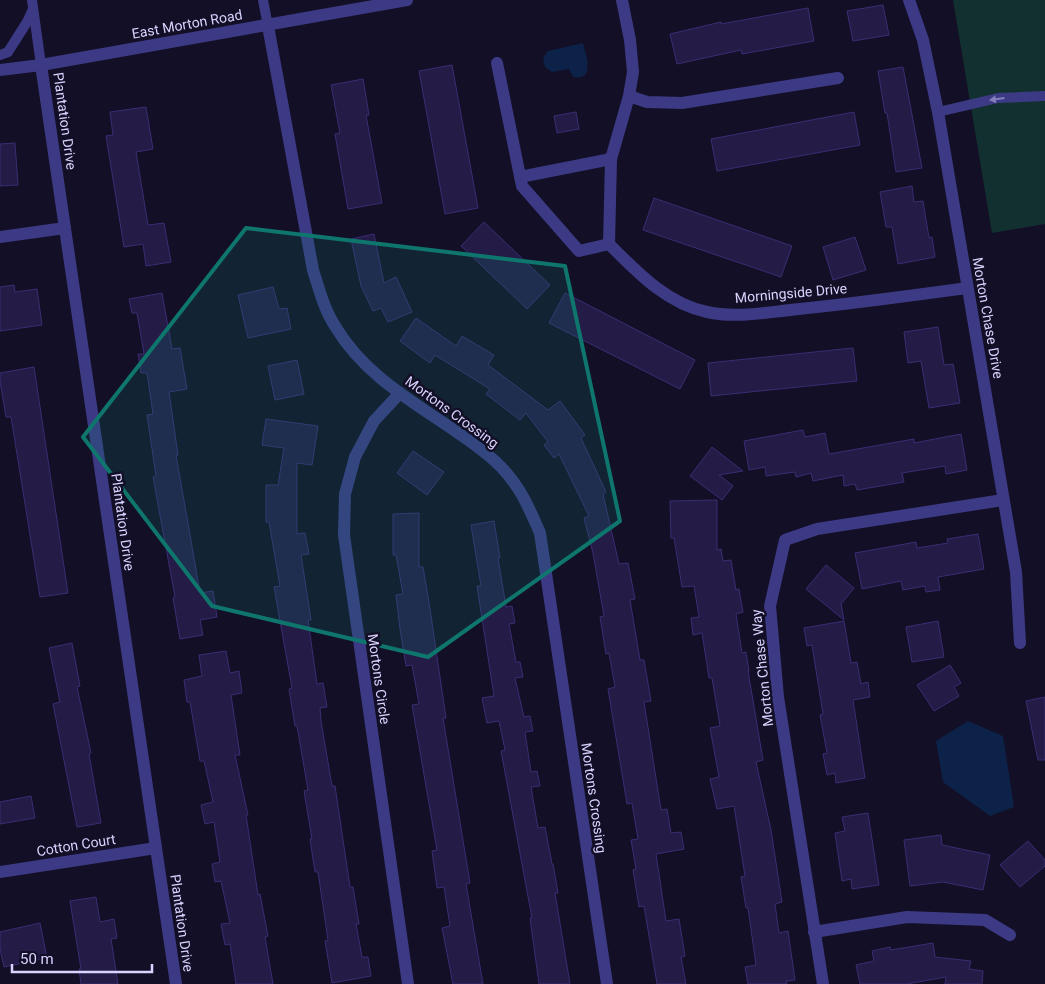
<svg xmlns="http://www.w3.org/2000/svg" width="1045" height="984" font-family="Roboto,sans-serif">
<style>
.green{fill:#12302f}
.water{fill:#0c2248}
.building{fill:#241b47;stroke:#3b2d73}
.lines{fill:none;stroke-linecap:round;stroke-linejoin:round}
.lane{stroke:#3d3a85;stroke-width:10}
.street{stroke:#3d3a85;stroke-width:12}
.oneway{fill:#837fbc}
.marked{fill:#0f766e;fill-opacity:0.2;stroke:#0f766e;stroke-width:4;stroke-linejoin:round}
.labels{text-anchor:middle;stroke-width:5;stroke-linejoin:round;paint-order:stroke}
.street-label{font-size:14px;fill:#d9d4ff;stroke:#130f26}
</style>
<rect width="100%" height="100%" fill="#130f26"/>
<!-- green -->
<polygon class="green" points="953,0 1045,0 1045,224 992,233"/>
<!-- water -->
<g class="water">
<path d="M 583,43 C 586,56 596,81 573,77 L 569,69 L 552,72 L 545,67 L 543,58 L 548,51 Z"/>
<polygon points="968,721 1003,736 1014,807 990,816 943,782 936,741"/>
</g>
<!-- building -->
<g class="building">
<polygon points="883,5 889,35 853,41 847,11"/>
<polygon points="808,8 814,41 742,54 741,50 677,64 670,34 721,22 721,24"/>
<polygon points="452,65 478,208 445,214 419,71"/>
<polygon points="903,67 922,168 896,172 887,113 885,113 878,71"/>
<polygon points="363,79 369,115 366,115 382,203 348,209 335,134 340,133 331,85"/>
<polygon points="146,107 153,149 136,152 148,225 164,223 171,262 146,266 143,244 124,247 106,136 113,135 110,112"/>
<polygon points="576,112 579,129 557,133 554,116"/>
<polygon points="854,112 860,145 717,171 711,139"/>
<polygon points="15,143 18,185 0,186 0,144"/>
<polygon points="912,186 914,202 923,201 929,238 932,237 935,257 898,264 892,227 886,227 880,192"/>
<polygon points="654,198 792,246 781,277 643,230"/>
<polygon points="484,222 550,285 527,309 461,246"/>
<polygon points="374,234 384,283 396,277 412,312 388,322 381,308 373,311 361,286 351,239"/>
<polygon points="855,237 866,270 833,280 823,247"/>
<polygon points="14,285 15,292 37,289 42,325 0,331 0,287"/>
<polygon points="273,287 279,309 287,308 291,329 248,338 238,295"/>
<polygon points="162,293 172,349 180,348 187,389 169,392 178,455 176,455 189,529 200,593 213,591 217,617 200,620 203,635 180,639 173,598 175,597 153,477 156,476 147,415 153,414 147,373 141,373 138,354 144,354 137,313 132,313 129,299"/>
<polygon points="565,293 695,360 680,389 549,323"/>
<polygon points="416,318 456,346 462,336 494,355 488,365 548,410 560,401 585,435 581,438 606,492 603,494 619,564 628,563 635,599 630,600 640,660 644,660 651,701 644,702 661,810 667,809 671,833 681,832 684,849 656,854 666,921 679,919 685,956 681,957 686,984 657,984 644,906 639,907 633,870 636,869 631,840 638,839 632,803 627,804 608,689 615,687 609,653 606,654 600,617 604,616 593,553 584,518 589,516 559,454 554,458 544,445 548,442 526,413 520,420 486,394 490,389 435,355 430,363 400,341"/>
<polygon points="938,327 944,365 953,364 960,403 929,408 921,361 908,363 904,332"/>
<polygon points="853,348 857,381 711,396 708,363"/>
<polygon points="297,360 304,394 275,400 268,366"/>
<polygon points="34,367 68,593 40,597 11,417 6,417 0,381 0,373"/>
<polygon points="266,419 318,426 312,465 297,463 297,534 305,533 309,554 301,555 311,620 308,620 317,684 323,683 327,707 320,708 321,721 332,786 335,786 350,887 353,887 359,924 356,924 362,957 368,957 371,976 332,983 325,941 328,940 318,872 315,872 310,839 312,839 304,791 308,790 297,726 295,726 289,689 292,688 274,587 280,586 269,522 266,522 266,485 278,485 284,448 262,445"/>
<polygon points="803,430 805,437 825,433 829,454 914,439 914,443 961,434 967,470 946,474 945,466 902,473 904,482 857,490 855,484 844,486 843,475 813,481 811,473 796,477 795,472 766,476 765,467 749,470 744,441"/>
<polygon points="712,447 743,471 719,475 733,486 722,500 690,476"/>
<polygon points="413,451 444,472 427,495 397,473"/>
<polygon points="717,500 717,550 721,549 723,561 731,560 736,590 739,589 743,612 736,614 742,653 746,652 749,671 748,671 763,760 756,762 771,830 782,902 775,904 779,933 788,931 795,980 786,981 787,984 748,984 745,967 756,965 748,908 746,908 741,877 745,876 734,806 717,809 710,779 719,777 710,728 720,726 712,678 709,678 702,633 693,635 691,618 699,617 694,586 682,587 674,538 671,538 670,501"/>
<polygon points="419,513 419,567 423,567 430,609 446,718 443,718 470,883 466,884 483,984 453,984 442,928 450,926 444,887 437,888 432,851 437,850 412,705 419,704 412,665 406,666 400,629 396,595 403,594 396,555 393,555 393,514"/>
<polygon points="494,521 500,558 498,558 506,607 512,606 515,623 509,624 516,662 520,662 523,677 515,678 524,717 530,716 533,731 525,732 531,772 537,771 540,786 531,787 538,828 545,827 552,864 553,864 558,893 555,893 570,984 539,984 530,918 532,918 501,751 505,750 499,721 487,723 482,698 494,696 477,586 481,586 471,525"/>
<polygon points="978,534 984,569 938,577 940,590 926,592 925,586 903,590 901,581 862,589 855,553 916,542 917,548 948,543 947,539"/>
<polygon points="826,565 854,588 841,604 844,620 806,589"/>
<polygon points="844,621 851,663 857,662 861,684 868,682 870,697 853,700 865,778 836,783 835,773 827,775 823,754 827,753 820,715 823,714 812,645 807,646 804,628"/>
<polygon points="938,621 944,657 912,662 906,627"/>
<polygon points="72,643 80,686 77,687 91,753 89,754 101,823 77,827 53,704 60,702 49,648"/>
<polygon points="226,651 230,673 239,671 242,693 231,695 240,755 235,755 248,815 246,815 258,895 260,894 268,936 265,937 273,984 236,984 230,944 225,945 221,924 230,923 221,881 215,882 212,864 220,862 214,822 205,824 201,805 213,802 204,761 200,761 190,702 187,702 184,680 202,676 199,655"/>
<polygon points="950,665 961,683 954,687 959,696 934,711 917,685"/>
<polygon points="1045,697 1045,760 1038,760 1026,701"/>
<polygon points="31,796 35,818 0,824 0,802"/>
<polygon points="868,813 879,885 852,889 851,879 842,881 835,833 845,831 842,817"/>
<polygon points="941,835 942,845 990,855 983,890 943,882 910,886 904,840"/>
<polygon points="1028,841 1045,860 1045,866 1020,887 1000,865"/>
<polygon points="96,897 100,922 114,919 117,938 111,939 118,984 81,984 79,969 81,969 70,901"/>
<polygon points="40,923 47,958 4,967 0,949 0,932"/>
<polygon points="933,943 935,957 971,961 969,969 983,971 982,984 945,984 946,977 907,984 860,984 856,965 874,961 872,951 890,947 891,950"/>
</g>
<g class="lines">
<!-- lane -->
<g class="lane">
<polyline points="32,0 41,65"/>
<polyline points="263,0 268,26"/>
<polyline points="0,55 8,52 27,22 33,9"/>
<polyline points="938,112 998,98 1045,96"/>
</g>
<!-- street -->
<g class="street">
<polyline points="909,0 923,40 938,112 1016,572 1020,643"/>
<path d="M 268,26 L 313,270 C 319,289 324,309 335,326 C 362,372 408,399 451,428 C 468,440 487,452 502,468 C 521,488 529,508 540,533 L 607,984"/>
<polyline points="497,63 522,186 579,251 609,244"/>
<polyline points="41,65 176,984"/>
<polyline points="0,70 41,65 407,0"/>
<polyline points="629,96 647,102 682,103 838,78"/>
<polyline points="520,177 611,159"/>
<polyline points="0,237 65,228"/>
<path d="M 609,244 C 637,272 667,304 707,312 C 734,318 763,313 790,310 C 850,304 908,296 967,288"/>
<polyline points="609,244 611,159 629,96 633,72 630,40 622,0"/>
<polyline points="400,393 374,421 355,457 345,494 344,535 408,984"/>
<polyline points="0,872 156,848"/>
<polyline points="814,932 907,917 985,920 1010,935"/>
<polyline points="823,984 778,697 770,606 785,540 817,529 1003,500"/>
</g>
</g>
<!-- one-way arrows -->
<defs><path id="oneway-solid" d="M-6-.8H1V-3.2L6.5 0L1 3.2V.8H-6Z" transform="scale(1.25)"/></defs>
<use class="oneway" href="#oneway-solid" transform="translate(997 99) rotate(172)"/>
<!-- marked area -->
<path class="marked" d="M 246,228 L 565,266 L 620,521 L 428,657 L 212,606 L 83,437 Z"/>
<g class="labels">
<!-- street labels -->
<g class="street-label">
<text transform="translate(187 24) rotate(-10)" y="5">East Morton Road</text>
<text transform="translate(65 121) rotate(82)" y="5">Plantation Drive</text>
<text transform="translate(791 293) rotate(-5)" y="5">Morningside Drive</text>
<text transform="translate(988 318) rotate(80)" y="5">Morton Chase Drive</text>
<text transform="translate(452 412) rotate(36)" y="5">Mortons Crossing</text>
<text transform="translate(123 522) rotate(82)" y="5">Plantation Drive</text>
<text transform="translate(762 668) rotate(-96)" y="5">Morton Chase Way</text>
<text transform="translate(379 679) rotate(82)" y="5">Mortons Circle</text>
<text transform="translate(594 798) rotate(82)" y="5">Mortons Crossing</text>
<text transform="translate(76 845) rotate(-9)" y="5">Cotton Court</text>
<text transform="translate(182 923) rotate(82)" y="5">Plantation Drive</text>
</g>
</g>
<!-- scale -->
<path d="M12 964v8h140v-8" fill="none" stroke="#d9d4ff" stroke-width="2.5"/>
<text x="20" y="964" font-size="15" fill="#d9d4ff" stroke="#130f26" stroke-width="4" paint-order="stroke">50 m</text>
</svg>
